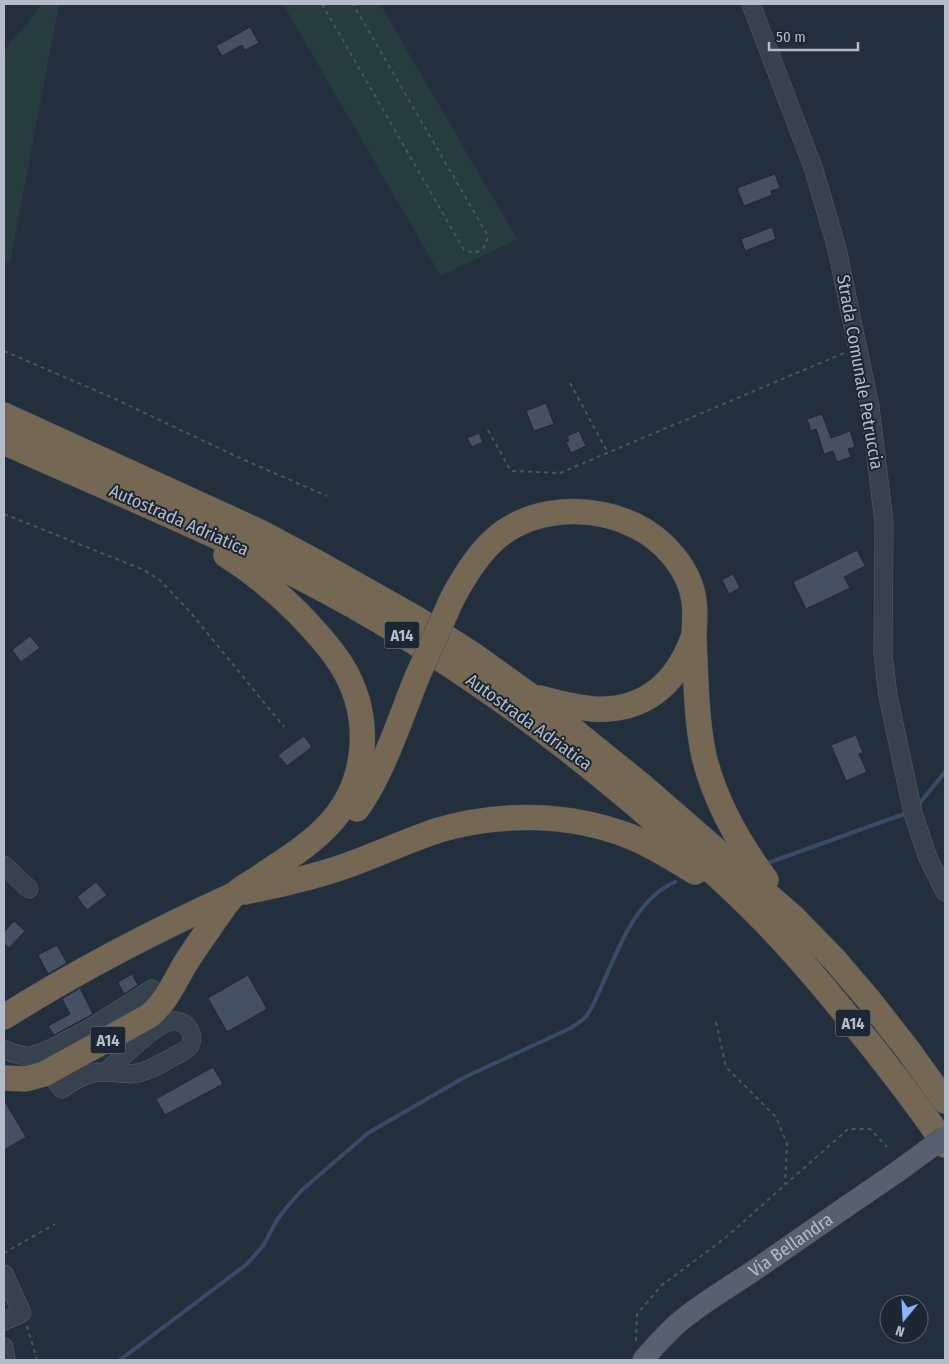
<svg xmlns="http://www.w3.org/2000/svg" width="949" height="1364" font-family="'Fira Sans Condensed',sans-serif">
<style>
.green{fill:#263c3f}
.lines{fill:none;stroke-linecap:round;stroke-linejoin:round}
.stream{stroke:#394c67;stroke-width:4}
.building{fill:#455162;stroke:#1f2835}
.minor-casing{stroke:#565f6c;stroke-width:19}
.major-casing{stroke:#414a57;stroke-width:22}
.highway-casing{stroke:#434c59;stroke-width:26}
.path{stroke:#44595c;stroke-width:2;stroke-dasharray:4 4;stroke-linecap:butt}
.minor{stroke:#38414e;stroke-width:18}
.major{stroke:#56606e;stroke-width:21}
.highway{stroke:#746855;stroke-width:25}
.major-bridge-casing{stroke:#414a57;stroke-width:22;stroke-linecap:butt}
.highway-bridge-casing{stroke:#434c59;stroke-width:26;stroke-linecap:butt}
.major-bridge{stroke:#56606e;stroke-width:21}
.highway-bridge{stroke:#746855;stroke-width:25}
.labels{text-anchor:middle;stroke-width:4;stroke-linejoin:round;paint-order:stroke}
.shield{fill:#1d2633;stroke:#878f9c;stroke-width:1}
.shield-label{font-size:16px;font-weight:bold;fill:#b4bcc9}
.street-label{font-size:18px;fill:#b4bcc9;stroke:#1d2633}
</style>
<rect width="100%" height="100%" fill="#242f3e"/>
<!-- green -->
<g class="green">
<polygon points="41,4 59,4 10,262 4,263 4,50 27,24"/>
<polygon points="283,4 380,4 517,239 441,276"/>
</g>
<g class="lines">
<!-- stream -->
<g class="stream">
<polyline points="916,806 919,804 945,772"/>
<polyline points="765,864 904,814 908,811"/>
<path d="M 120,1360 L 247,1264 L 263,1246 L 277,1220 L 287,1207 L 302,1190 L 368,1133 L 465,1077 L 573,1027 C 577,1023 584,1020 587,1015 C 594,1005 598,994 603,983 C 619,947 636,899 675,882"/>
</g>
</g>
<!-- building -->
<g class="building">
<polygon points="250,27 259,43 245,50 242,45 222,56 216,46"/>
<polygon points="775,174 780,188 771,191 772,195 744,206 737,188"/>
<polygon points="772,227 776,239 745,251 741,239"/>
<polygon points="546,403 554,424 534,431 526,411"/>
<polygon points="822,414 831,438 850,431 855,447 848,449 851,457 837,462 833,451 824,454 816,429 811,431 807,419"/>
<polygon points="579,431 586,446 571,453 566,442 569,441 567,436"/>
<polygon points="479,433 483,442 472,447 467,438"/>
<polygon points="857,550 865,566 844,577 850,588 806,609 793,582"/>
<polygon points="733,574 740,588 729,594 722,580"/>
<polygon points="30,636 40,648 21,662 12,650"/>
<polygon points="856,735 863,753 859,754 867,772 846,781 831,745"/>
<polygon points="304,736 312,747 287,766 278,755"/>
<polygon points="96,882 107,895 87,910 77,897"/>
<polygon points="14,921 25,931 9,948 4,943 4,932"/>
<polygon points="57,945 67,963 48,974 38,955"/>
<polygon points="132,974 138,985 124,994 118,982"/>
<polygon points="248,975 267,1009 227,1032 208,998"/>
<polygon points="80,988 93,1014 54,1035 48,1026 70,1014 62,999"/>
<polygon points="213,1067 223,1084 165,1115 156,1099"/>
<polygon points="4,1100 26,1137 4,1150"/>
</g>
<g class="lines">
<defs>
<g id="minor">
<polyline points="751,4 814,170 837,249 870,407 884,522 883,654 888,696 913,813 928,858 945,892"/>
<polyline points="4,865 29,889"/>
<path d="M 4,1049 C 14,1055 21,1054 30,1058 C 44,1064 53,1078 62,1089 C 71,1082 81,1076 93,1073 C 106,1070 118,1074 131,1074 C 146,1073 160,1064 173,1057 C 179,1053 189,1050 191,1043 C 195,1032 184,1019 172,1021 C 155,1024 120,1059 106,1072"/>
<polyline points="27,1057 46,1051 87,1030 152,989"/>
<polyline points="4,1274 22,1313 4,1321"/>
<polyline points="4,1347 6,1360"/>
</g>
<g id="major">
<path id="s1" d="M 643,1360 C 655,1346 668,1331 683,1319 C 709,1298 738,1282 765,1263 C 809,1232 853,1202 897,1172"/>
</g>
<g id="highway">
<polyline points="4,415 260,532 316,562 417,619 472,654 532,697 640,784 793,917 834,959 869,1000 908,1050 945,1101"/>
<path d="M 4,442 C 113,491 224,536 330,593 C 448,657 557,736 658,824 C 695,855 731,887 764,921 C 802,960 836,1002 870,1044 C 896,1077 922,1110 945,1145"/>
<path d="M 452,599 C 478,550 504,517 562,512 C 587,510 614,515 636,526 C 664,540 690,569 694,601 C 696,614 694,626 694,639 C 696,676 696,720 704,756 C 715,802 738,842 766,880"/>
<path d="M 540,698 C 557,703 575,707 593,709 C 644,712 676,684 693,638"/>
<path d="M 357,809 C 383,773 400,719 417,677"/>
<path d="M 245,892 C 273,886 302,880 330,871 C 367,860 402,842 439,830 C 500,812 569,813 629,836 C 652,845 674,859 695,872"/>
<path d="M 4,1017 C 77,971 154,931 233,895"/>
<path d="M 4,1078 L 25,1079 L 44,1074 L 149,1016 C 166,1002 174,983 185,964 C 195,948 206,933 217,917 C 222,910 227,902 233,896 C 239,889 249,884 257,879 C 283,861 311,845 332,821 C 369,778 372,715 342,666 C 330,647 315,631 299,614 C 276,591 253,572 226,555"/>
</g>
</defs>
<!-- minor casing -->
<use href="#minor" class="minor-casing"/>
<!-- major casing -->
<use href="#major" class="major-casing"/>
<!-- highway casing -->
<use href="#highway" class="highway-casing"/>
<!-- path -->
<g class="path">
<path d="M 322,4 L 464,250 C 479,255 485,251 488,236 L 353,4"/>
<polyline points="4,351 113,398 242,459 327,496"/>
<polyline points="570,383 608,453"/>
<polyline points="488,430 511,471 560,473 844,353"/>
<polyline points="4,514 144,570 161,581 191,613 284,727"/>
<polyline points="716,1022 726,1067 776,1117 787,1144 785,1184"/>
<polyline points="4,1253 55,1224"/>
<polyline points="27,1326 37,1360"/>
<polyline points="636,1341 637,1314 662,1285 724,1239 848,1129 870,1129 887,1147"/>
</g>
<!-- minor -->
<use href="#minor" class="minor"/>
<!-- major -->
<use href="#major" class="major"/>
<!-- highway -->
<use href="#highway" class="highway"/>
<defs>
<polyline id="major-bridge" points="897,1172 945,1137"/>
<polyline id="highway-bridge" points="417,677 452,599"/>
</defs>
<!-- major-bridge casing -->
<use href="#major-bridge" class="major-bridge-casing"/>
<!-- highway-bridge casing -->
<use href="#highway-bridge" class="highway-bridge-casing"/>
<!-- major-bridge -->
<use href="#major-bridge" class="major-bridge"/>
<!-- highway-bridge -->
<use href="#highway-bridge" class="highway-bridge"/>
</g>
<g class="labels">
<!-- shield labels -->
<g class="shield">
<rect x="384.5" y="621.5" width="35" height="27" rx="4"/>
<rect x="835.5" y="1009.5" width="35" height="27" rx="4"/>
<rect x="90.5" y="1026.5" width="35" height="27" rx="4"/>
</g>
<g class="shield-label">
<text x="402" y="641">A14</text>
<text x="853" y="1029">A14</text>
<text x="108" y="1046">A14</text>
</g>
<!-- street labels -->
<g class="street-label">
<text transform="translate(860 372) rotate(80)" y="6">Strada Comunale Petruccia</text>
<text transform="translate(179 520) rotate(24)" y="6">Autostrada Adriatica</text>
<text transform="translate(529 722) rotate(36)" y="6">Autostrada Adriatica</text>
<text dy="6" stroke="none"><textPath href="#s1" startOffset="188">Via Bellandra</textPath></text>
</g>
</g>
<!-- border -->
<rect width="949" height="1364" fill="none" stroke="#b4bcc9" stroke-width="10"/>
<!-- north arrow -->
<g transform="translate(904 1319) rotate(198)"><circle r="24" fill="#1d2633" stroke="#59626f"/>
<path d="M0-4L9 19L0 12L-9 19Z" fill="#8ab4f8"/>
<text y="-8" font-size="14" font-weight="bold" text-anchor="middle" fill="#b4bcc9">N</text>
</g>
<!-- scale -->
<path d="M769 42v8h89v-8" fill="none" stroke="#b4bcc9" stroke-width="2.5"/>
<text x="776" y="42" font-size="15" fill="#b4bcc9" stroke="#1d2633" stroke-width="4" paint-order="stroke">50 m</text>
</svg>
